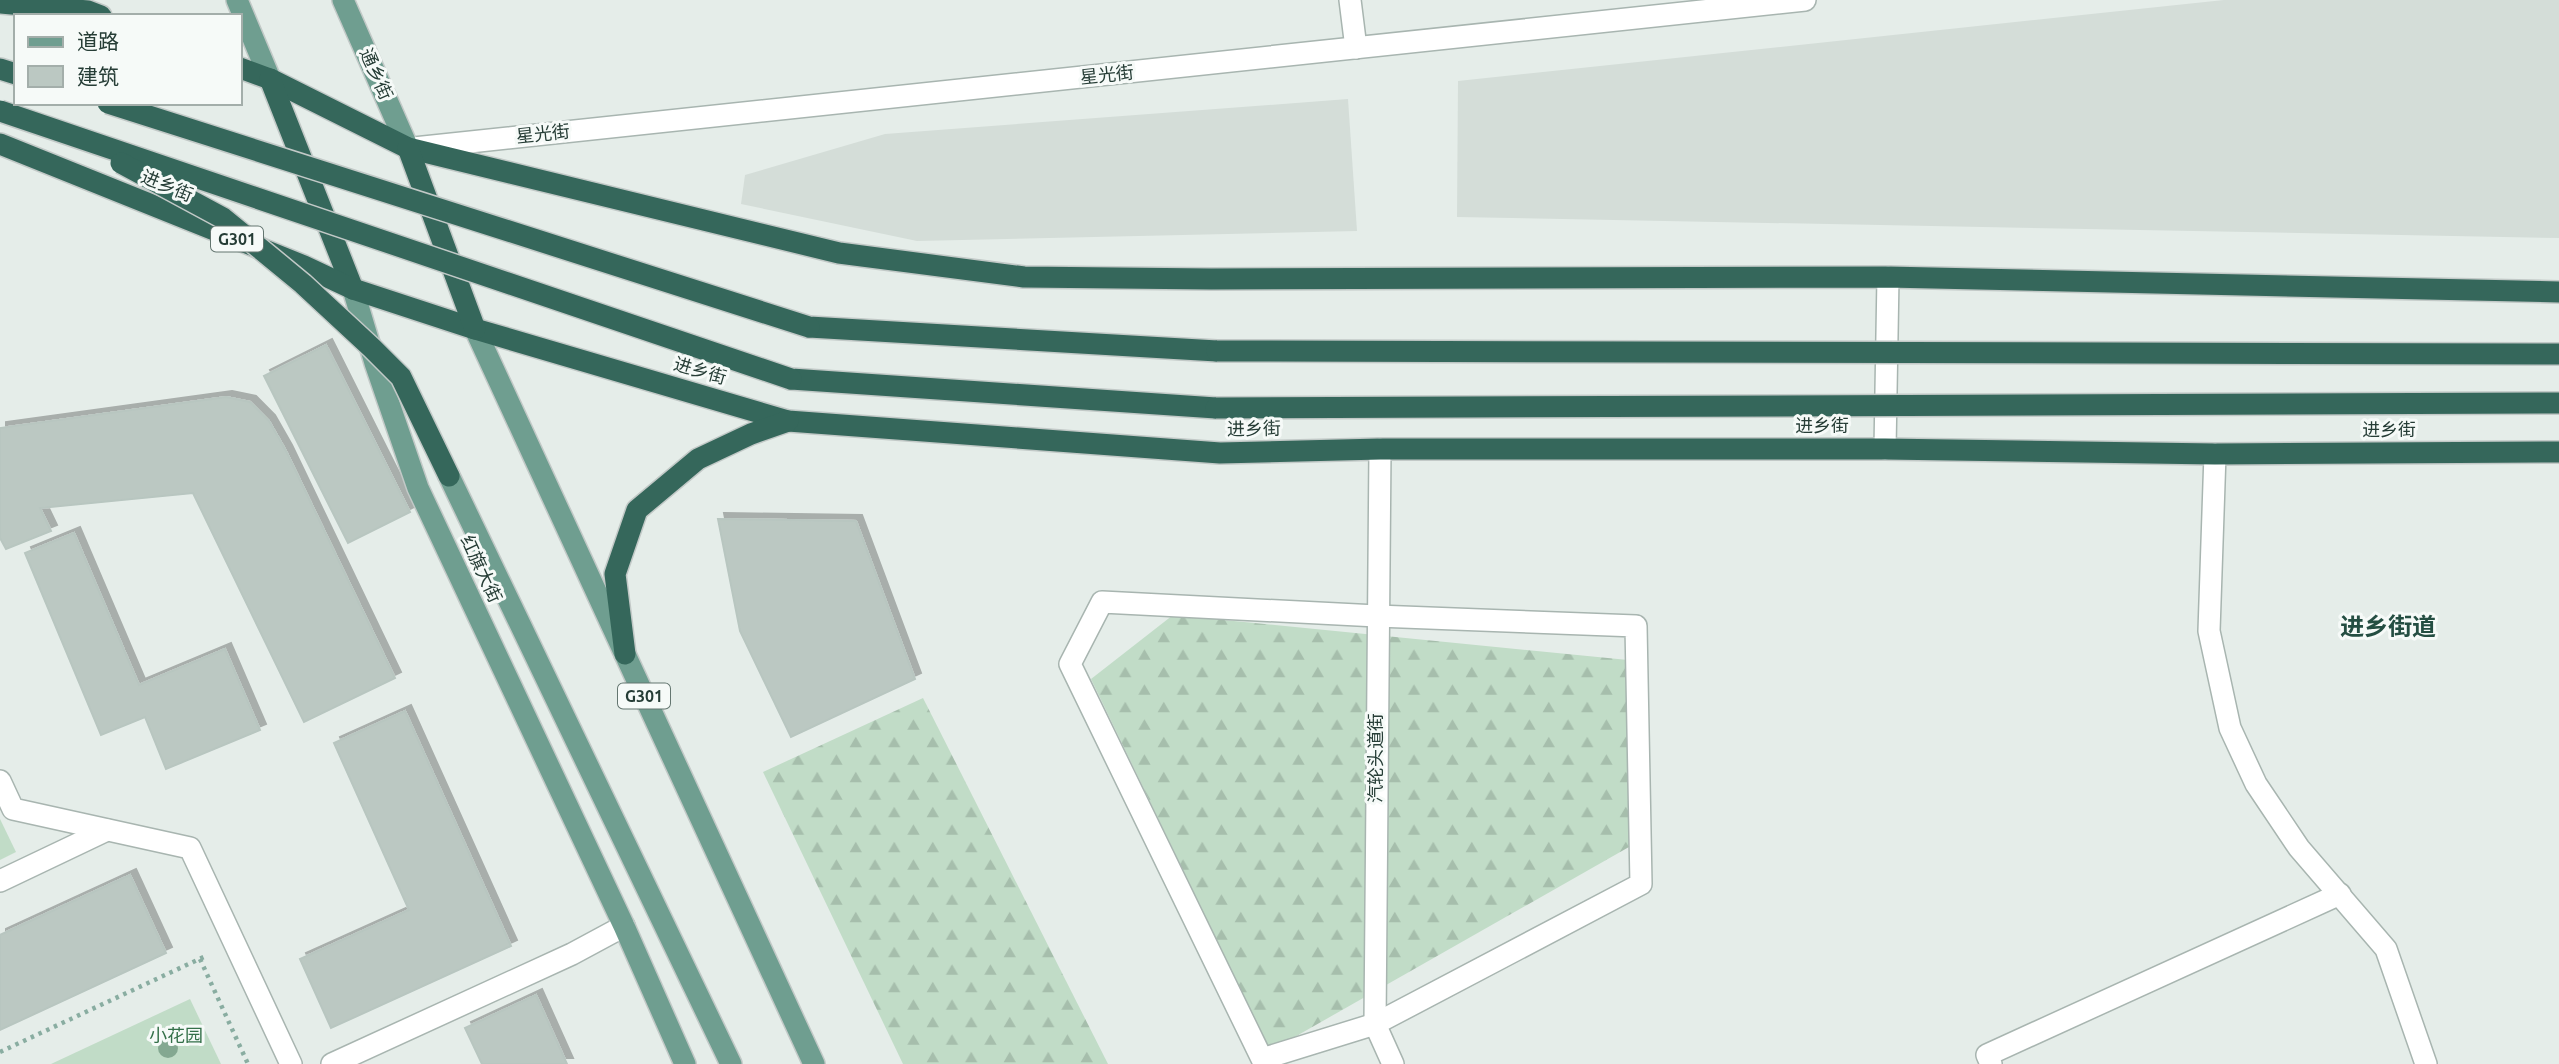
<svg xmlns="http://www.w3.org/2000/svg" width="2559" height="1064" font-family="Ubuntu,'Noto Sans SC',sans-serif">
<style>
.built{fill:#d4ddd8}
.green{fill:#c1dcc7}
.forest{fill:url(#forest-firs)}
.building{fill:#bbc8c2;stroke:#b8c6c0;stroke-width:2;filter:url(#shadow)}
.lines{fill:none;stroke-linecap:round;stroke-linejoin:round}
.minor-casing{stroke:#a8b5b0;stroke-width:24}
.major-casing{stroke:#c2c9c7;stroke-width:24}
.highway-casing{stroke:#c2c9c7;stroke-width:24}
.path{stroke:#89ada1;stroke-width:4.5;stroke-dasharray:3.5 5;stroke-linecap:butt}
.minor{stroke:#fff;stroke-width:21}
.major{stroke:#6f9e90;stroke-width:21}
.highway{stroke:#35675b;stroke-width:21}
.highway-bridge-casing{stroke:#c2c9c7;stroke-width:24;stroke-linecap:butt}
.highway-bridge{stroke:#35675b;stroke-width:21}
.tree{fill:#84a891}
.labels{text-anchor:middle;stroke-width:6;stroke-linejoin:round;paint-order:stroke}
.shield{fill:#f6faf8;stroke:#647670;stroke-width:2}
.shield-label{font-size:16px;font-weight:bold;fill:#263d36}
.street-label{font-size:18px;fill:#263d36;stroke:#f6faf8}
.park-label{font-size:18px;fill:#347049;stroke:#f6faf8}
.district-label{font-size:24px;font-weight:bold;fill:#244e42;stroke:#f6faf8}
</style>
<defs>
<pattern id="forest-firs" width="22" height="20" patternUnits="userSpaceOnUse" patternTransform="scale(1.75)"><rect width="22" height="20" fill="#c1dcc7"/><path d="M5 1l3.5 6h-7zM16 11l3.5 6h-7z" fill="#a6beac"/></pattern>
<filter id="shadow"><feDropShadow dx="6" dy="-6" stdDeviation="0" flood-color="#0004"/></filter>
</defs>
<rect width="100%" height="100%" fill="#e5ede9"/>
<!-- built -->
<g class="built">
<polygon points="2224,0 2559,0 2559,238 1457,217 1458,81"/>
<polygon points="1348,99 1357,231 917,241 741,204 745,175 885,134"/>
</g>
<!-- green -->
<g class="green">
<polygon points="0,819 16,852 0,860"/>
<polygon points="190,999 221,1064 51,1064"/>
</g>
<!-- forest -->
<g class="forest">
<polygon points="1173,615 1628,660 1636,843 1270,1051 1091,679"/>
<polygon points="923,698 1108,1064 903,1064 763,772"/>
</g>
<!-- building -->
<g class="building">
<polygon points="326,345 410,512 348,543 264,376"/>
<polygon points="226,397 250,402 269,421 286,451 395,678 304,722 193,493 40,508 51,531 6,549 0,538 0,428"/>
<polygon points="718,519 856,521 915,679 791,737 740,631"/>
<polygon points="74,533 139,685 225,649 260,730 166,769 145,717 101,735 25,553"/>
<polygon points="405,711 511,946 331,1028 300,959 409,910 334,743"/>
<polygon points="130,875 166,953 0,1030 0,935"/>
<polygon points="536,995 567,1064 482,1064 465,1028"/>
</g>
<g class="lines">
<defs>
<g id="minor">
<polyline points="1350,0 1356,48"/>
<polyline points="414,148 1805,0"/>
<polyline points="1380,449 1375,1024 1393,1064"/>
<polyline points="1885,449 1888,277"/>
<polyline points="2215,454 2209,631 2230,728 2256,784 2299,848 2386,949 2426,1064"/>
<polygon points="1102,602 1377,616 1636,626 1641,884 1375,1024 1262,1059 1070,664"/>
<polyline points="0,781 13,809 190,848 291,1064"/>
<polyline points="0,881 107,830"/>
<polyline points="332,1064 572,954 624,926"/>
<polyline points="1991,1064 1987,1055 2340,894"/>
</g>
<g id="major">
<polyline points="237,0 270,79"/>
<polyline points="343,0 408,148"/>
<polyline points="353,289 375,363 418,488 624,926 685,1064"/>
<polyline points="475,329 814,1064"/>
<polyline points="449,476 731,1064"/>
</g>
<g id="highway">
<polyline points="0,3 88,11 101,16"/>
<polyline points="240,68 270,79 408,148 839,253 1024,277 1211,279 1888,277 2559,292"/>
<polyline points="0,69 16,74"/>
<polyline points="270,79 353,289"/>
<polyline points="0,144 304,266 353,289 475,329 788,421 1220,453 1380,449 1885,449 2215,454 2559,452"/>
<polyline points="408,148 475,329"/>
<polyline points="809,327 1217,351"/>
<polyline points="791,379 1216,408"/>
<polyline points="625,654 615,574 637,510 698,459 751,434 788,421"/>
</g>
</defs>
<!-- minor casing -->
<use href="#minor" class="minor-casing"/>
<!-- major casing -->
<use href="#major" class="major-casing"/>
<!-- highway casing -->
<use href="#highway" class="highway-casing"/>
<!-- path -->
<g class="path">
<polyline points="200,959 248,1064"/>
<polyline points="0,1052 208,955"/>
</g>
<!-- minor -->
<use href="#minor" class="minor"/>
<!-- major -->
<use href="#major" class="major"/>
<!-- highway -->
<use href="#highway" class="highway"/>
<defs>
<g id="highway-bridge">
<polyline points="108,103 809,327"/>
<polyline points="0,111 791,379"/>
<polyline points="121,163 223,218 303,284 372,348 401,377 449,476"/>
<polyline points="1217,351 2559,354"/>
<polyline points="1216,408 2559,403"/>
</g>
</defs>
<!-- highway-bridge casing -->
<use href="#highway-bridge" class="highway-bridge-casing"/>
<!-- highway-bridge -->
<use href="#highway-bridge" class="highway-bridge"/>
</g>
<!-- trees -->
<circle class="tree" cx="168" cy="1048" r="10"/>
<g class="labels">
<!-- shield labels -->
<g class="shield">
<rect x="211" y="226.5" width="52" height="25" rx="5"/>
<rect x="618" y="683.5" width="52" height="25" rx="5"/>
</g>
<g class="shield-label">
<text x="237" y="245">G301</text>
<text x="644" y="702">G301</text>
</g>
<!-- street labels -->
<g class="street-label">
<text transform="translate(376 74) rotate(66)" y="6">通乡街</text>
<text transform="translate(1107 75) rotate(-6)" y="6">星光街</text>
<text transform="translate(543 134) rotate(-6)" y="6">星光街</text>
<text transform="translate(167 186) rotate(22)" y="6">进乡街</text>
<text transform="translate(700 371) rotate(16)" y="6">进乡街</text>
<text x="1822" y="432">进乡街</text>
<text transform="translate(1254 429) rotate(-1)" y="6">进乡街</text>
<text x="2389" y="436">进乡街</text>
<text transform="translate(481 569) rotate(65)" y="6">红旗大街</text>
<text transform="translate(1376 758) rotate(-90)" y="6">汽轮头道街</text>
</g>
<!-- park labels -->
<g class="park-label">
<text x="176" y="1042">小花园</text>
</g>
<!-- district labels -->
<g class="district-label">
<text x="2388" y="635">进乡街道</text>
</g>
</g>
<!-- legend -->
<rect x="14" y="14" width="228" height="91" fill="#f6faf8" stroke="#a3aeaa" stroke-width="2"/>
<rect x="28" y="37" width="35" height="10" fill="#6f9e90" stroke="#a3aeaa" stroke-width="2"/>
<text x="77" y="49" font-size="21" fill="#263d36">道路</text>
<rect x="28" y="66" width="35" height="21" fill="#bbc8c2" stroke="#a3aeaa" stroke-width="2"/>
<text x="77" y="84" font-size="21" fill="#263d36">建筑</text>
</svg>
